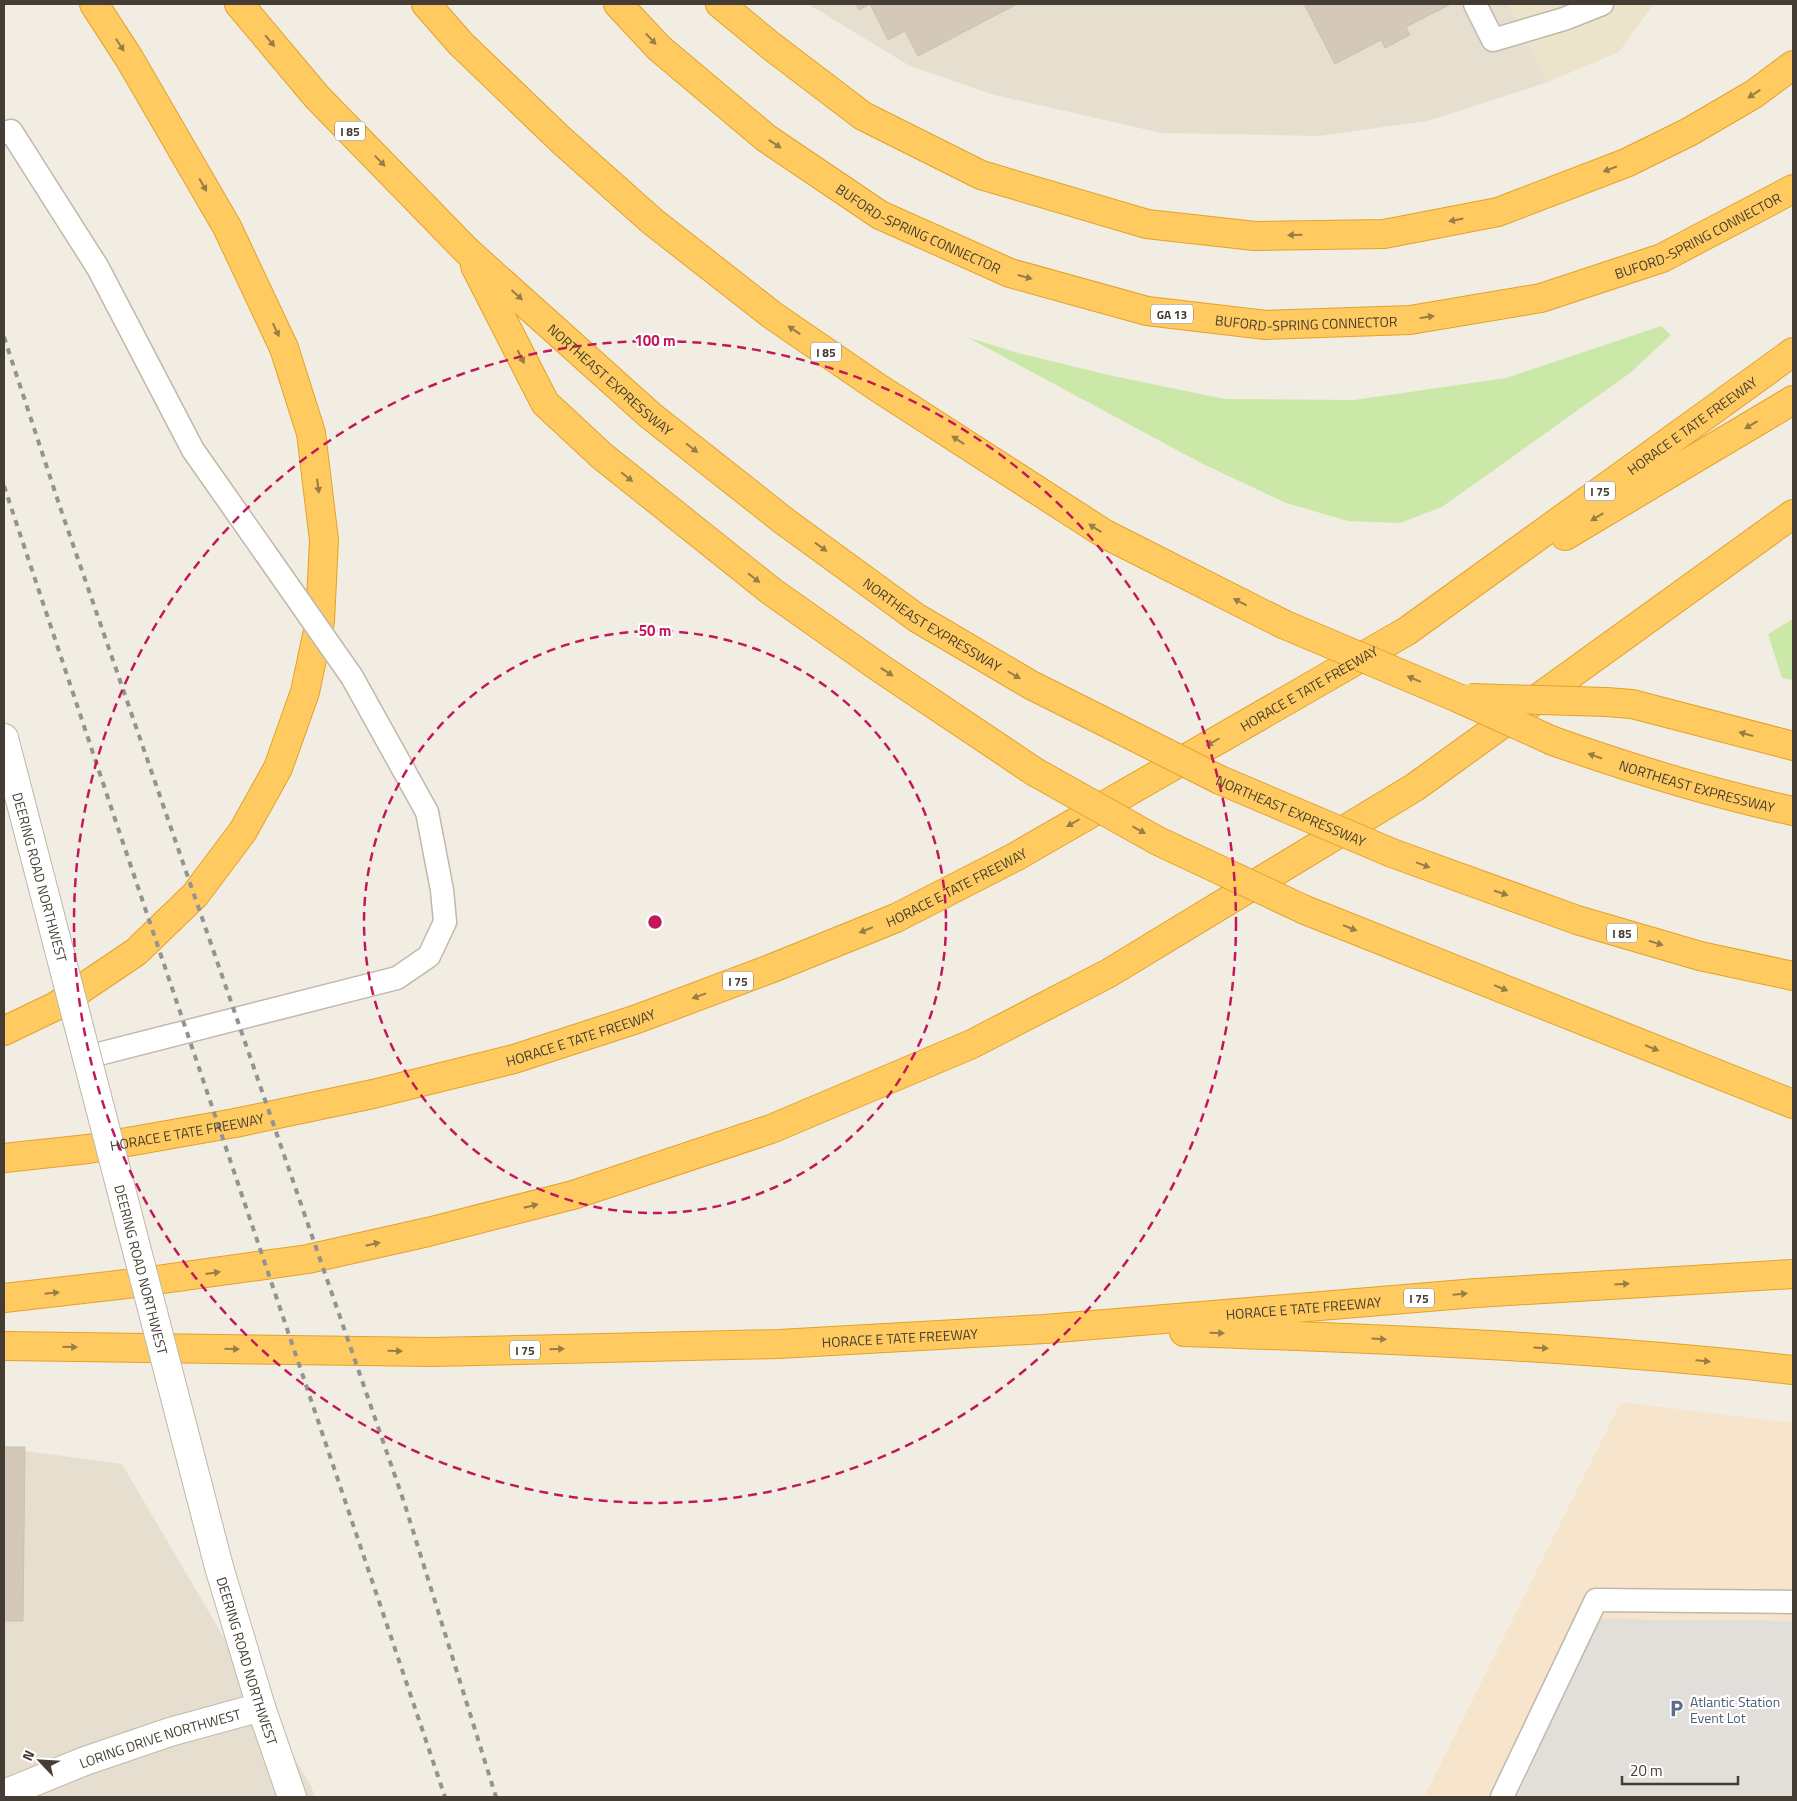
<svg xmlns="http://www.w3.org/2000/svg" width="1797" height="1801" font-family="'Titillium Web',sans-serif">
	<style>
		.residential { fill: #e6dfd0 }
		.commercial { fill: #f6e4cc }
		.education { fill: #ece3cb }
		.green { fill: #cbe8a9 }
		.parking { fill: #e2dfdb }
		.building { fill: #d4c9b8; stroke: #cfc1ab }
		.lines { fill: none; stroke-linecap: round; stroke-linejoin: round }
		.service-casing { stroke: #c0b8a8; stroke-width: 25 }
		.minor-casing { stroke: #c0b8a8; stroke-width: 30 }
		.motorway-casing { stroke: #e2a12c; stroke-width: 30 }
		.service { stroke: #fff; stroke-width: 22 }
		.minor { stroke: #fff; stroke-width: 28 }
		.motorway { stroke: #ffcb60; stroke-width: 28 }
		.rail { stroke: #939393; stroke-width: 4; stroke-dasharray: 6 6; stroke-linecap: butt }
		.service-bridge-casing { stroke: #c0b8a8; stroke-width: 25; stroke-linecap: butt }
		.minor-bridge-casing { stroke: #c0b8a8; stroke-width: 30; stroke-linecap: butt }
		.motorway-bridge-casing { stroke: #e2a12c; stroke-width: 30; stroke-linecap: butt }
		.service-bridge { stroke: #fff; stroke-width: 22 }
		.minor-bridge { stroke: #fff; stroke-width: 28 }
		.motorway-bridge { stroke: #ffcb60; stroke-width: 28 }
		.oneway { fill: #987d47 }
		.ring { fill: none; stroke: #c2185b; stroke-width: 2.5; stroke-dasharray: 9 6 }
		.labels { text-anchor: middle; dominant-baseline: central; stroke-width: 4.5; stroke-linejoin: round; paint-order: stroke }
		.shield { fill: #fff; stroke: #7c7770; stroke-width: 1 }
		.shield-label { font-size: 12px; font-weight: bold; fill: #443d33 }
		.street-label { font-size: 14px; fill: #443d33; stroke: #fff }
		.service-label { font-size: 14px; fill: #4e5e75; stroke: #fff; text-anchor: start }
		.centre { fill: #c2185b; stroke: #fff; stroke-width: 2.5 }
		.ring-label { font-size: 15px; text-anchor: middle; font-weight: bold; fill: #c2185b; stroke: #fff; stroke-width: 4.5; stroke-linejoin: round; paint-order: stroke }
	</style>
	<rect width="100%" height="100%" fill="#f2ede2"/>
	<g class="residential">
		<path d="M808,4h700l40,78 -120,39 -110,15 -157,-3 -170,-39 -81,-28z"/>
		<path d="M4,1448l118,16 189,322 4,11h-311z"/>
	</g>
	<path class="commercial" d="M1621,1402l172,21v374h-369z"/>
	<path class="education" d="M1508,4h146l-35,48 -71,30z"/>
	<g class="green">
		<path d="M1661,326l10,9 -41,38 -188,134 -42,16 -52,-2 -62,-18 -85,-40 -234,-126 51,16 95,23 112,23 129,1 152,-22z"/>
		<path d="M1793,619v61l-11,-2 -14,-44z"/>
	</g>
	<path class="parking" d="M1599,1619l194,2v176h-276z"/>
	<g class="building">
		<path d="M856,4h161l-99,52 -13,-25 -17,9 -18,-36 -11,6z"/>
		<path d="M1304,4h147l-45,23 4,8 -25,13 -4,-8 -46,24z"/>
		<path d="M4,1447h21l-2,174h-19z"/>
	</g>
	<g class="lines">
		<defs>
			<g id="service">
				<path d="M1475,4l18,36 71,-21 38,-15"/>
				<path d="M4,133l7,-2 87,137 95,182 73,104"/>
				<path d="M87,1057l310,-79 32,-22 16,-34 -3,-32 -15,-78 -75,-135"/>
				<path d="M1502,1797l94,-197 197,2"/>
			</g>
			<g id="minor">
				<path d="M4,738l32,123"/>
				<path id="s1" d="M219,1567l42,140 31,90"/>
				<path id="s2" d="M4,1794l81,-33 85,-29 91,-25"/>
			</g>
			<g id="motorway">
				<path id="s3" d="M239,4l78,93 150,154 184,165 133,105 133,97 114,67 84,42"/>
				<path d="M426,4l35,40 100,96 91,81 120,94 105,72 228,147 178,90"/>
				<path id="s4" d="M618,4l41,44 107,90 114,77 130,58 137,38 119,14 144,-5 131,-22 121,-40 131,-69"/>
				<path d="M720,4l51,42 92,70 118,59 166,49 108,12 129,-2 114,-22 128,-49 63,-31 65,-38 39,-29"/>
				<path d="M475,266l70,137 57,53 169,135 109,77 155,104"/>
				<path d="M1565,536l228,-136"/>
				<path d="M1606,702l26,2 161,42"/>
				<path id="s5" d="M1553,741c79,28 158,52 240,70"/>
				<path d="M1392,853l185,67 123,36 93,20"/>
				<path d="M1305,910l488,194"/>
				<path d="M4,1031l52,-25 80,-54 59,-57 48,-64 35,-63 27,-76 15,-71 4,-81 -13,-107 -27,-85 -57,-121 -98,-169 -35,-54"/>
				<path id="s6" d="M4,1158l84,-9 147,-26 138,-29 141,-35 123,-40 133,-50 126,-51 119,-61 392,-226 386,-279"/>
				<path d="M4,1298l131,-15 173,-24 120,-27 145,-37 198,-66 201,-85 137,-71 306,-186 378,-273"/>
				<path d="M1184,1332c204,7 407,15 609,38"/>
				<path id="s7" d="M4,1346l428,6 347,-8 266,-15 431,-36 317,-19"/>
			</g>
		</defs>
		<use href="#service" class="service-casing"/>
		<use href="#minor" class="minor-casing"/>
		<use href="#motorway" class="motorway-casing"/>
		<use href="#service" class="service"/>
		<use href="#minor" class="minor"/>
		<use href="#motorway" class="motorway"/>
		<g class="rail">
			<path d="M4,337l56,170 344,995 92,295"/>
			<path d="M4,486l112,336 329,975"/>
		</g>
		<defs>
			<path id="service-bridge" d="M266,554l86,123"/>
			<g id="minor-bridge">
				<path id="s8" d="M36,861l183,706"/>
			</g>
			<g id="motorway-bridge">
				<path d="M1283,624l175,74 95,43"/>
				<path d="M1470,698l136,4"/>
				<path id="s9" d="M1115,727l105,53 172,73"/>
				<path d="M1035,772l123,69 147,69"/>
			</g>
		</defs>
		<use href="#service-bridge" class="service-bridge-casing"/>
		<use href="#minor-bridge" class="minor-bridge-casing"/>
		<use href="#motorway-bridge" class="motorway-bridge-casing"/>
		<use href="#service-bridge" class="service-bridge"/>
		<use href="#minor-bridge" class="minor-bridge"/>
		<use href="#motorway-bridge" class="motorway-bridge"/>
	</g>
	<defs><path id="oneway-solid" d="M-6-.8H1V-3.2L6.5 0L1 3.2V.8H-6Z" transform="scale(1.25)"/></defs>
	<g class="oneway">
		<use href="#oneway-solid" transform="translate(651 39) rotate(47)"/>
		<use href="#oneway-solid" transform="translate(270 41) rotate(50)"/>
		<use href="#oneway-solid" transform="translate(120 45) rotate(57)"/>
		<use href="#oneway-solid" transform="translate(1754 94) rotate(147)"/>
		<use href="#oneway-solid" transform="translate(775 144) rotate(34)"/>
		<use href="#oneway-solid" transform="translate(380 161) rotate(46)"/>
		<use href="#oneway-solid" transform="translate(1610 169) rotate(159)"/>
		<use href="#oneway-solid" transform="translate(203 185) rotate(60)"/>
		<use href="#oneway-solid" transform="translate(1456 220) rotate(169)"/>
		<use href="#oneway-solid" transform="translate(1295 235) rotate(179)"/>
		<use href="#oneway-solid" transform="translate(1025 277) rotate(15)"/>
		<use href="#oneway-solid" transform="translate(517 295) rotate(42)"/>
		<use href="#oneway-solid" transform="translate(1427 317) rotate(-9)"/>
		<use href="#oneway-solid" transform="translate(276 330) rotate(65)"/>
		<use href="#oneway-solid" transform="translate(794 330) rotate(-146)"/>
		<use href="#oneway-solid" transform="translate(521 357) rotate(63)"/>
		<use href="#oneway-solid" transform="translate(1751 425) rotate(149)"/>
		<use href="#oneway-solid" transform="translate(958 440) rotate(-147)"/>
		<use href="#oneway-solid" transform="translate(692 448) rotate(38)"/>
		<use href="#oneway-solid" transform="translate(627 477) rotate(39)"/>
		<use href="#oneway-solid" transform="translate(318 486) rotate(83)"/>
		<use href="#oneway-solid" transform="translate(1597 517) rotate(149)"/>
		<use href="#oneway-solid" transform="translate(1095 528) rotate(-147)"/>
		<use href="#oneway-solid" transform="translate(821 547) rotate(36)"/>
		<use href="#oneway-solid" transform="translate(754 578) rotate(38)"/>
		<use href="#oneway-solid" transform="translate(1240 602) rotate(-153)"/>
		<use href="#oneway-solid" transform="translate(887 672) rotate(34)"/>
		<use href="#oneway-solid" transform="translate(1014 675) rotate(30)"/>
		<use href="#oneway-solid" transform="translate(1414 679) rotate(-157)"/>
		<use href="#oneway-solid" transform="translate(1746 734) rotate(-165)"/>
		<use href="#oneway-solid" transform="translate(1213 742) rotate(150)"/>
		<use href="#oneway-solid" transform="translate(1595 756) rotate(-161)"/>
		<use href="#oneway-solid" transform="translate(1073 823) rotate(150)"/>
		<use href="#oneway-solid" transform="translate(1139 830) rotate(29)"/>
		<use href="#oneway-solid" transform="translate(1423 865) rotate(20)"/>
		<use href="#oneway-solid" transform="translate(1501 893) rotate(19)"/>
		<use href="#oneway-solid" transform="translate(1350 928) rotate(22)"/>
		<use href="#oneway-solid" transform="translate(866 930) rotate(158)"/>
		<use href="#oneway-solid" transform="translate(1656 943) rotate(17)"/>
		<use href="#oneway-solid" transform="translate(1501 988) rotate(22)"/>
		<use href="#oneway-solid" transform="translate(699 996) rotate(160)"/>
		<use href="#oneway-solid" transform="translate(1652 1048) rotate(22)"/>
		<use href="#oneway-solid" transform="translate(531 1206) rotate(-14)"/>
		<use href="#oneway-solid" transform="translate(373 1244) rotate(-13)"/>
		<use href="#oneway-solid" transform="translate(213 1273) rotate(-8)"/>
		<use href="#oneway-solid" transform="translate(1622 1284) rotate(-3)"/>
		<use href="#oneway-solid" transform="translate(52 1293) rotate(-6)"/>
		<use href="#oneway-solid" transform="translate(1460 1294) rotate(-5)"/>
		<use href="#oneway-solid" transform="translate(1217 1333) rotate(2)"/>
		<use href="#oneway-solid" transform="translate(1379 1339) rotate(3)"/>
		<use href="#oneway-solid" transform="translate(70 1347) rotate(1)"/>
		<use href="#oneway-solid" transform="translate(1541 1348) rotate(4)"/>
		<use href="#oneway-solid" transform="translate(232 1349) rotate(1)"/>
		<use href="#oneway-solid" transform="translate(557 1349) rotate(-1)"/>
		<use href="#oneway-solid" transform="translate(395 1351) rotate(1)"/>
		<use href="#oneway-solid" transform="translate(1703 1361) rotate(5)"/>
	</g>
	<g class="ring">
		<circle cx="655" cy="922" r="291"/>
		<circle cx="655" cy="922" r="581"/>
	</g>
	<defs>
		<symbol id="parking-bare" viewBox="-9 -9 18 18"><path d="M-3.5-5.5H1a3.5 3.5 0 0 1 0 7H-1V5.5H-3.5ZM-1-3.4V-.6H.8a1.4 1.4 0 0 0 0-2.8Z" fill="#5c6f8a" stroke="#fff" stroke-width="2.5" paint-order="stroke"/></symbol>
	</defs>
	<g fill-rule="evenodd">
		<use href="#parking-bare" x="1664" y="1696" width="25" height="25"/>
	</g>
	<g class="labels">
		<g class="shield">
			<rect x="335" y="121.5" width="30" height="19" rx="4"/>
			<rect x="1151" y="304.5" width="42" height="19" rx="4"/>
			<rect x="811" y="342.5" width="30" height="19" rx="4"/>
			<rect x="1585" y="481.5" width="30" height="19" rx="4"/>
			<rect x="1607" y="923.5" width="30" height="19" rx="4"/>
			<rect x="723" y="971.5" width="30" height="19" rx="4"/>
			<rect x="1404" y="1288.5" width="30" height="19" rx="4"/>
			<rect x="510" y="1340.5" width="30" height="19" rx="4"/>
		</g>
		<g class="shield-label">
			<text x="350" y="131">I 85</text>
			<text x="1172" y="314">GA 13</text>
			<text x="826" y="352">I 85</text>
			<text x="1600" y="491">I 75</text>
			<text x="1622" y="933">I 85</text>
			<text x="738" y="981">I 75</text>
			<text x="1419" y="1298">I 75</text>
			<text x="525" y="1350">I 75</text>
		</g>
		<g class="street-label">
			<text stroke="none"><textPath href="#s4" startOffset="378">BUFORD-SPRING CONNECTOR</textPath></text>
			<text stroke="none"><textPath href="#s4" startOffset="1188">BUFORD-SPRING CONNECTOR</textPath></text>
			<text stroke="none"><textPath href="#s4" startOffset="782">BUFORD-SPRING CONNECTOR</textPath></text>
			<text stroke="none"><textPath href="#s3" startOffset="529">NORTHEAST EXPRESSWAY</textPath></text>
			<text stroke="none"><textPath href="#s6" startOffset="1865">HORACE E TATE FREEWAY</textPath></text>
			<text stroke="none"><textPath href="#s3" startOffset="934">NORTHEAST EXPRESSWAY</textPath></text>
			<text stroke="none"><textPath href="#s6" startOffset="1400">HORACE E TATE FREEWAY</textPath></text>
			<text stroke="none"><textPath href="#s5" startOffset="151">NORTHEAST EXPRESSWAY</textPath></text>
			<text stroke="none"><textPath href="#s9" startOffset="195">NORTHEAST EXPRESSWAY</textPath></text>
			<text transform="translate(40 877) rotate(75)">DEERING ROAD NORTHWEST</text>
			<text stroke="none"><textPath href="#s6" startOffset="995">HORACE E TATE FREEWAY</textPath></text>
			<text stroke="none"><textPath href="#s6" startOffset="590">HORACE E TATE FREEWAY</textPath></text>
			<text stroke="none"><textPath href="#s6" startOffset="185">HORACE E TATE FREEWAY</textPath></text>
			<text stroke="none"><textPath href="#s8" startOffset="422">DEERING ROAD NORTHWEST</textPath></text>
			<text stroke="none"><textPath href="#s7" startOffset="1301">HORACE E TATE FREEWAY</textPath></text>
			<text stroke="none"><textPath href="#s7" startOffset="896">HORACE E TATE FREEWAY</textPath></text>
			<text stroke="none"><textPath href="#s1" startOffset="98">DEERING ROAD NORTHWEST</textPath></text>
			<text stroke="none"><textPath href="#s2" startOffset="166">LORING DRIVE NORTHWEST</textPath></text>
		</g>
		<g class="service-label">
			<text x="1690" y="1701">Atlantic Station<tspan x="1690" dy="16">Event Lot</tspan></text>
		</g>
	</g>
	<circle cx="655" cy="922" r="8" class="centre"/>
	<g class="ring-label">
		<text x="655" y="346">100 m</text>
		<text x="655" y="636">50 m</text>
	</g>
	<rect width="1797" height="1801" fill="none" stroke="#443d33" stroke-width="10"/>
	<g transform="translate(40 1761) rotate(295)" stroke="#ffffff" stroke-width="4" paint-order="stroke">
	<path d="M0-4L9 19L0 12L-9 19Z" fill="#443d33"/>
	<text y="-8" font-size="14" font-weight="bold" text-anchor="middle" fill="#443d33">N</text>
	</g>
	<path d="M1622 1776v8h116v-8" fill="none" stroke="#443d33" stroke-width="2.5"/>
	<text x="1630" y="1776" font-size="15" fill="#443d33" stroke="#ffffff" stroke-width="4" paint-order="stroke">20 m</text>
</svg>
